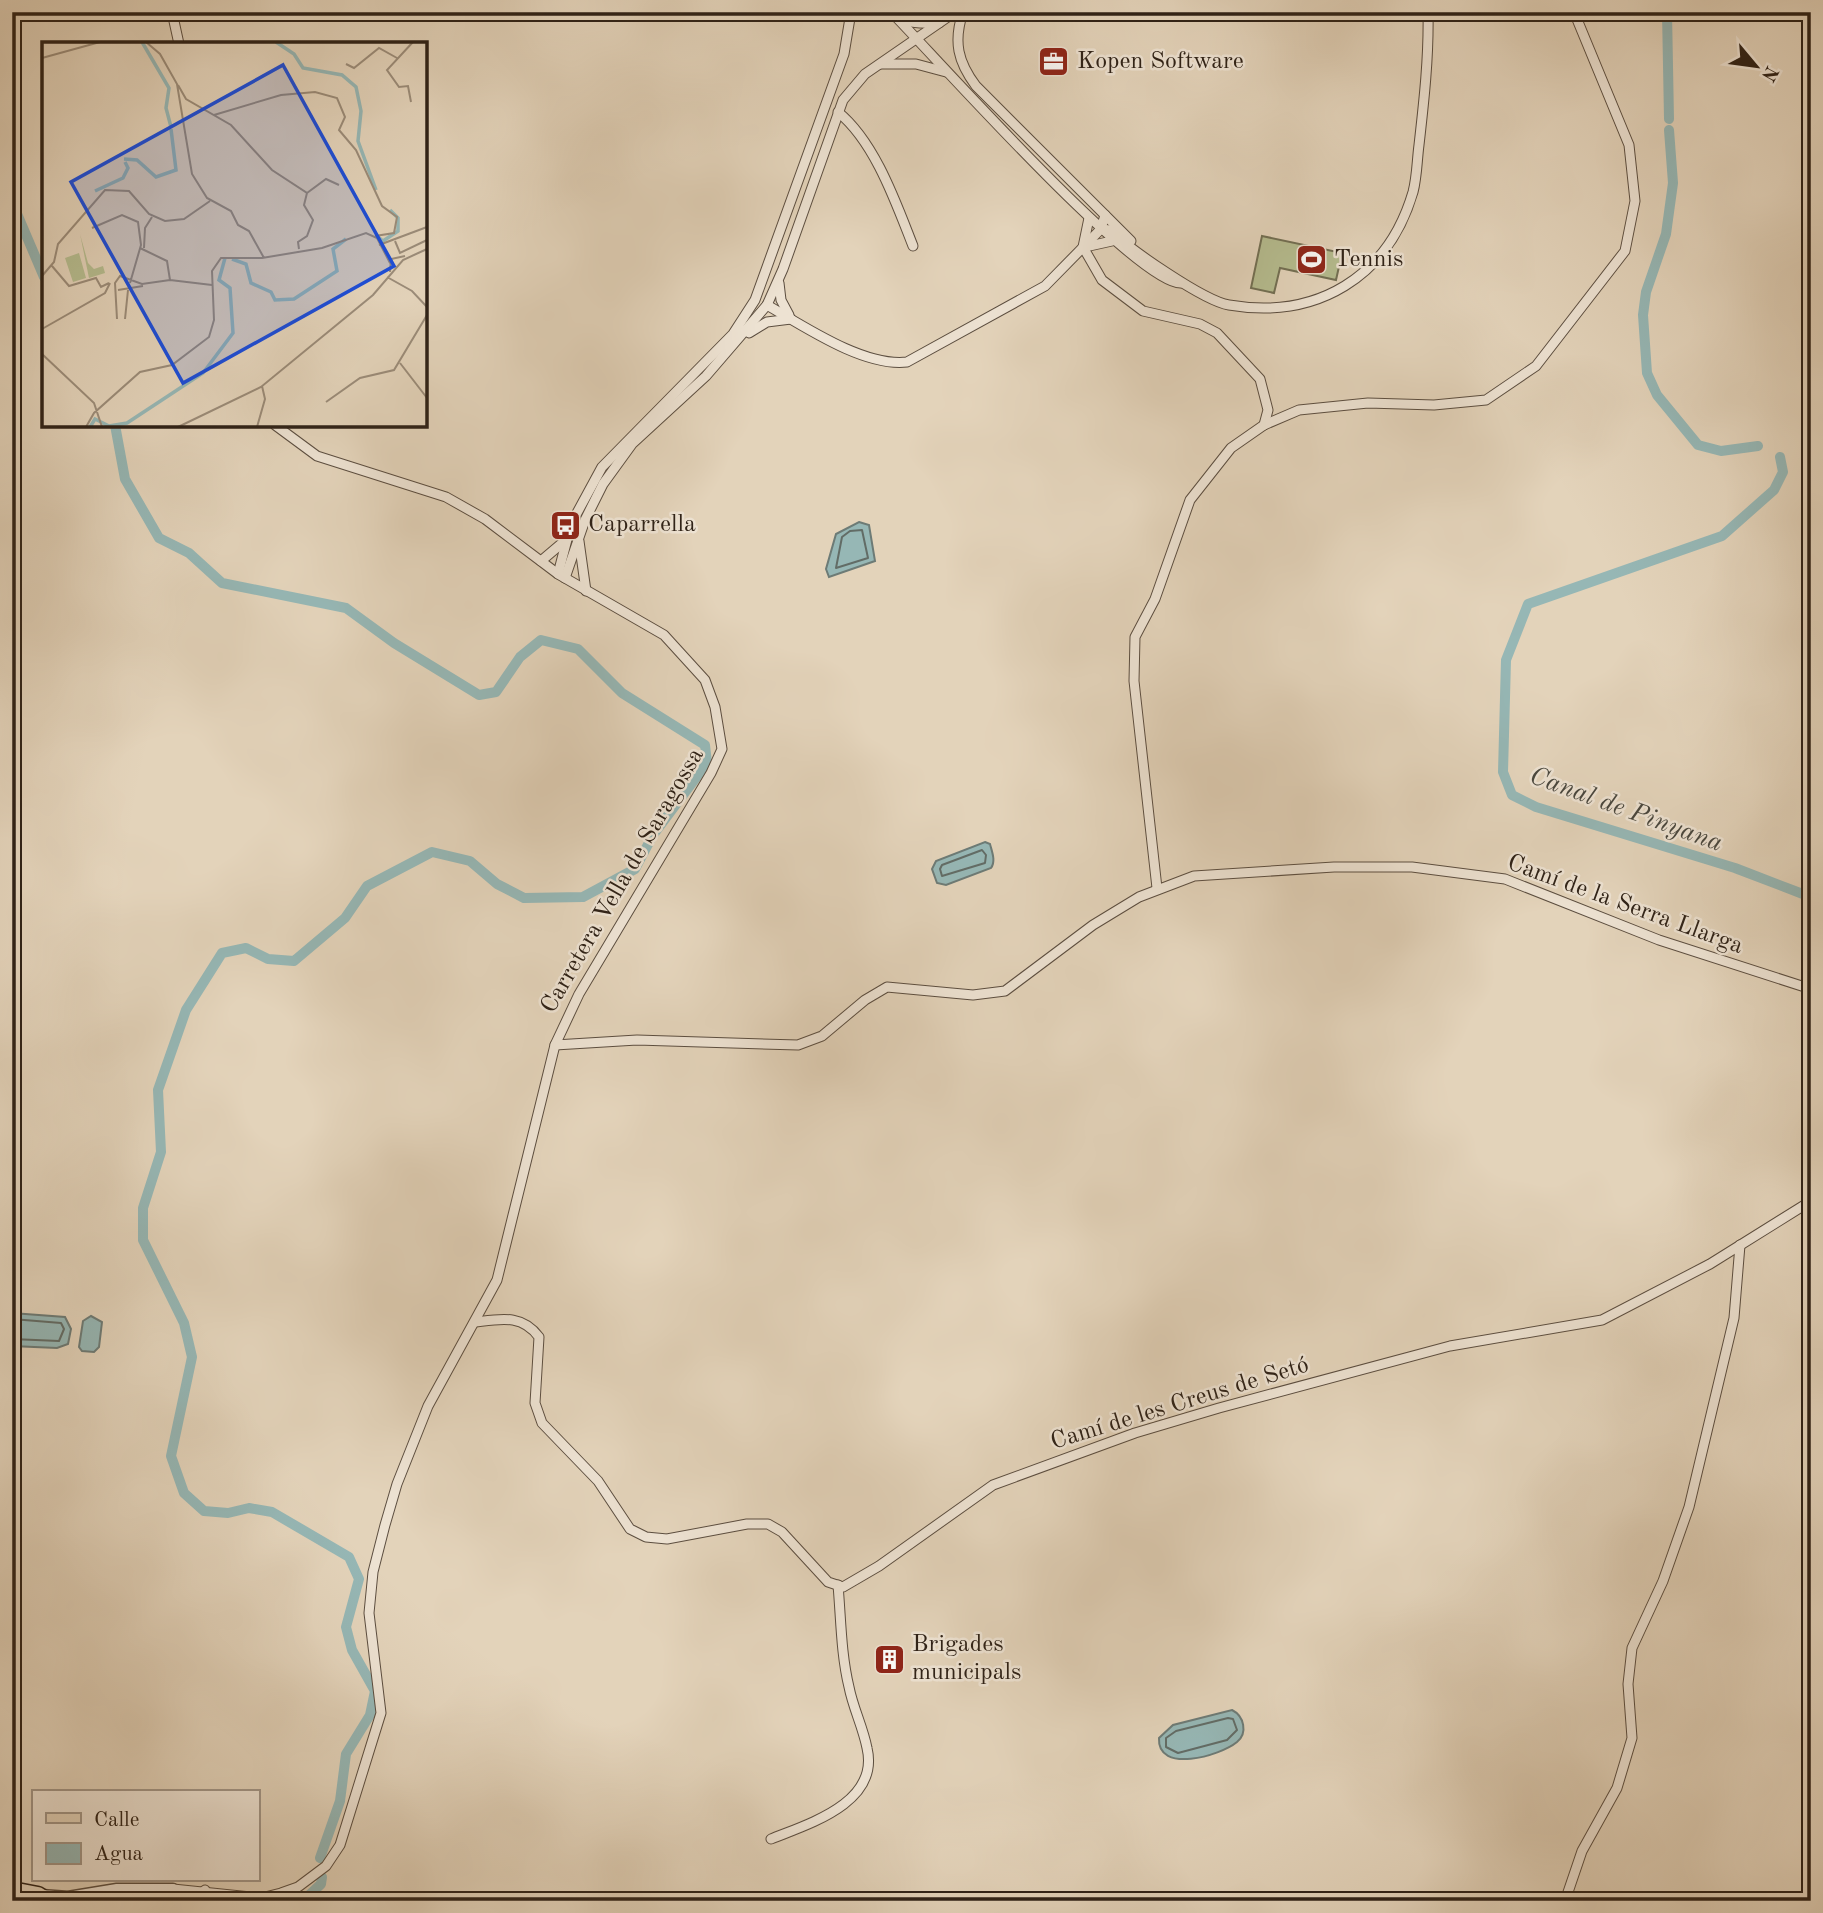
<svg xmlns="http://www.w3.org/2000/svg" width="1823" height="1913" font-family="'Old Standard TT',serif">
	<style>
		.green { fill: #b5bc8f; stroke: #726f53; stroke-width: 2 }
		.water { fill: #96b7b5; stroke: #6d7b76; stroke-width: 2 }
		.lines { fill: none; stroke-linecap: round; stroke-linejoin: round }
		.shore { stroke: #626c66; stroke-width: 2 }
		.canal { stroke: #96b7b5; stroke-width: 10 }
		.minor-casing { stroke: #5c4e40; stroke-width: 11 }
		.tertiary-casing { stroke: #5c4e40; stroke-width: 13 }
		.primary-casing { stroke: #2f2217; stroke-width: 17 }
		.minor { stroke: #ede2d2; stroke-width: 9 }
		.tertiary { stroke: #ede2d2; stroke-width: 10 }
		.primary { stroke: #e3d3ba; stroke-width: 14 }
		.labels { text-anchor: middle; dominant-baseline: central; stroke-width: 5; stroke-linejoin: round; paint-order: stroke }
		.poi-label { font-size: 24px; fill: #2f2217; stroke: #ede2d2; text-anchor: start }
		.street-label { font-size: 24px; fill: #2f2217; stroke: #ede2d2 }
		.water-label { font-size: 26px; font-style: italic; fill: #49473e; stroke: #ede2d2 }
		.inset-river { fill: none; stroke: #96b7b5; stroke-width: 3.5 }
		.inset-road { fill: none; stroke: #9b8c79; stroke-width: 2 }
		.view { fill: #1d4ed8; fill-opacity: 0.15; stroke: #1d4ed8; stroke-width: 3.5 }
		.inset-edge { fill: none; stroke: #2f2217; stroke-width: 3.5 }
	</style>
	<rect width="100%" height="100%" fill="#e3d3ba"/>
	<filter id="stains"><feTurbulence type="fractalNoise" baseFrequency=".00286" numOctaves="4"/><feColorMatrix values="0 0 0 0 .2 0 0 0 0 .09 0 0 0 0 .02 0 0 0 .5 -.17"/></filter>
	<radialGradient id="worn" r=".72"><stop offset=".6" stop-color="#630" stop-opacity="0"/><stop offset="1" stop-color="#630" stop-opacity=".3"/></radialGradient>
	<path class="green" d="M1262,236l80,17 -6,27 -56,-12 -6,25 -23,-5z"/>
	<g class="water">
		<path d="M859,522l10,3 6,36 -46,16 -3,-8 10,-35z"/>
		<path d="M985,842l5,2c2,8 6,17 1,24l-45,17 -9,-2 -5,-14 4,-8z"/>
		<path d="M12,1313l53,4 6,12 -3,15 -11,4 -45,-2z"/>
		<path d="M91,1316l11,6 -3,25 -5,5 -12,-1 -3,-4 4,-26z"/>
		<path d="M1232,1710c12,6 16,23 5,32 -17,14 -80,32 -78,-4l14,-13z"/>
	</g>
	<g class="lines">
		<g class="shore">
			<path d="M862,530l6,28 -32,10 6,-31 8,-6z"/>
			<path d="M982,850l4,5 -1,8 -43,13 -2,-7 2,-4z"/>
			<path d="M12,1319l49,4 3,6 -5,12 -47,-2"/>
			<path d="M1228,1718l5,1 4,11 -10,10 -49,13 -12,-6v-9l10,-7z"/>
		</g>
		<g class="canal">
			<path d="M1667,12l2,107"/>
			<path d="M1669,130l4,53 -7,51 -20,58 -3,23 4,58 10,22 41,50 23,6 37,-5"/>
			<path d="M12,202l32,75"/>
			<path d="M115,425l10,54 34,59 30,15 33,30 124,25 48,35 85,52 17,-3 24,-35 21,-17 37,9 44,44 83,52 2,18 -54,72 -18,34 -52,28 -59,1 -27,-14 -27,-23 -38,-9 -65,34 -22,32 -51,43 -26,-2 -22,-11 -24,5 -36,57 -28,80 3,62 -18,56v32l41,83 8,34 -21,99 13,37 20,18 24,2 21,-5 23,4 77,45 10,22 -13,48 6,23 23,41 -5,24 -24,39 -6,47 -20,57"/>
			<path d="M1780,457l3,15 -9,18 -52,46 -194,68 -22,56 -3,112 9,23 24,12 199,61 73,28"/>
			<path d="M303,1901l18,-17 1,-7"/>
		</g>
		<defs>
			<g id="minor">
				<path d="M172,12l7,32"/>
				<path d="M891,12c11,12 32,12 48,11"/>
				<path d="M963,12c-10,30 -5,50 13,74l155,155"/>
				<path d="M896,17c40,41 243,269 285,266"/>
				<path d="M881,64h35l30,8"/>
				<path d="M838,112c37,30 58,91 75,134"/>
				<path d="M1089,218l-6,29 19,33 41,31 57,13 17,9 43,46 8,31 -4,15"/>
				<path d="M1101,229l9,1c19,19 94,71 119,75 88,15 159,-28 184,-113 4,-15 4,-32 6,-47 5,-44 10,-89 9,-133"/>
				<path d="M1085,247l27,-6"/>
				<path d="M779,283l2,17 8,15"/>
				<path d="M767,305c38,22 97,62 140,57l138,-76 56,-57 4,-14"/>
				<path d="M749,333l18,-11 24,-3"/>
				<path d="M579,541l7,50"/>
				<path d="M541,561l26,-22"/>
				<path d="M558,574l13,-50 31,-57 131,-133 22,-34 89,-246 7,-42"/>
				<path d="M565,578l20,-58 18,-36 29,-40 74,-68 61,-71 16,-36 60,-169 22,-26 90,-62"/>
				<path d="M1157,888l-23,-207 1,-44 20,-38 35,-99 41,-52 33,-23 35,-15 69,-7 66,2 52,-5 50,-34 89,-115 10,-50 -6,-56 -55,-133"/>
				<path d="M555,1045l82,-5 161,5 24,-9 43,-36 22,-13 86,8 32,-4 88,-66 46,-28 55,-21 140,-9h78l93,12 154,61 152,49"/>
				<path d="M475,1322c26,-3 47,-8 64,15l-4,66 7,20 56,58 32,48 16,8 21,2 80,-15h21l14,8 46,50 15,5 36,-21 114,-81 142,-52 84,-25 231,-62 152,-26 108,-56 101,-63"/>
				<path d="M771,1839c37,-15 109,-36 96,-91 -4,-21 -14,-40 -18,-61 -8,-33 -8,-68 -11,-102"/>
				<path d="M173,1889l88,9 20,-5 17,-6 28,-21 14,-21 41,-132 -12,-100 4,-41 12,-47 12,-41 31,-78 69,-126 58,-235 24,-51 132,-221 11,-24 -7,-42 -10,-27 -41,-45 -106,-61 -73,-55 -39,-22 -129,-41 -42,-31"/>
				<path d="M173,1889l4,12"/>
				<path d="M191,1901l14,-11"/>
				<path d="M1565,1901l17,-50 35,-63 15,-50 -4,-54 4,-36 31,-67 26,-74 45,-189 6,-73"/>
			</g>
			<g id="tertiary">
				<path d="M41,1895l27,2 49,-8h56"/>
				<path d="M131,1901l29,-9"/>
			</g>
			<path id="primary" d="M12,1889l26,5 11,7"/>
		</defs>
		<use href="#minor" class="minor-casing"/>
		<use href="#tertiary" class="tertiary-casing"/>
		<use href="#primary" class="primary-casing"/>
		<use href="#minor" class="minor"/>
		<use href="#tertiary" class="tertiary"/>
		<use href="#primary" class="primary"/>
	</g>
	<defs>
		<symbol id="office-square" viewBox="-11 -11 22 22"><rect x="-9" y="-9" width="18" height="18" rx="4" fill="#8f2418" stroke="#ede2d2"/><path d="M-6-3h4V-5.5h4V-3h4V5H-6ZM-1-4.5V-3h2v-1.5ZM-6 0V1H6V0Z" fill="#fff"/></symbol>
		<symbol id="stadium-square" viewBox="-11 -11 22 22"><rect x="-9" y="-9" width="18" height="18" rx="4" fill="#8f2418" stroke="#ede2d2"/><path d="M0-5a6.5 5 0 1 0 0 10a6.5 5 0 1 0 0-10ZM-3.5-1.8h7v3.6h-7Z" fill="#fff"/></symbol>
		<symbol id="bus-square" viewBox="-11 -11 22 22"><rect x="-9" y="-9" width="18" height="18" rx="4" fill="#8f2418" stroke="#ede2d2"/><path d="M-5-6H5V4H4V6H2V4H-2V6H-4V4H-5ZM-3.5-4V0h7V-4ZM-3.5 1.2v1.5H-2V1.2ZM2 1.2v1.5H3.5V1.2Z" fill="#fff"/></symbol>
		<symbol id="building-square" viewBox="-11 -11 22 22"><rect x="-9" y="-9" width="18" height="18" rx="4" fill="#8f2418" stroke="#ede2d2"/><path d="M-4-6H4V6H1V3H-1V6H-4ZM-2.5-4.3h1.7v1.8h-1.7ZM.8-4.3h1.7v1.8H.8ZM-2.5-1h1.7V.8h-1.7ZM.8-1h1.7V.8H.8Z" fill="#fff"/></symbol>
	</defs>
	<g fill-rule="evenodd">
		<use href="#office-square" x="1036" y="44" width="35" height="35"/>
		<use href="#stadium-square" x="1294" y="242" width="35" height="35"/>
		<use href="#bus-square" x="548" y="508" width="35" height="35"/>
		<use href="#building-square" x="872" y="1642" width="35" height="35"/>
	</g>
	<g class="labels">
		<g class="poi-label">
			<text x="1077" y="62">Kopen Software</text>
			<text x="1334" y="260">Tennis</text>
			<text x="588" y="525">Caparrella</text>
			<text x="912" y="1645">Brigades<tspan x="912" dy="28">municipals</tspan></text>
		</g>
		<g class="street-label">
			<text transform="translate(623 881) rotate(-60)">Carretera Vella de Saragossa</text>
			<text transform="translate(1625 905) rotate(20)">Camí de la Serra Llarga</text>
			<text transform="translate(1180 1404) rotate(-17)">Camí de les Creus de Setó</text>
		</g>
		<g class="water-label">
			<text transform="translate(1626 810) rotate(20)">Canal de Pinyana</text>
		</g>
	</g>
	<g transform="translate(42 42)">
		<rect width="385" height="385" fill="#e3d3ba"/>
		<path d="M38,192l8,29 6,6 9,-3 2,7 -16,5zM37,211l7,25 -13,4 -8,-24z" fill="#b5bc8f"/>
		<path class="inset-river" d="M100,0l27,46 -3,20 5,19M234,0l18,12 9,14 39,7 14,12 5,24 -3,30 18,49M82,117l13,1 19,17 20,-7 -5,-41M53,149l28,-13 5,-10 -3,-6M335,194l6,5 15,-10v-13l-8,-8M190,217l14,5 5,19 20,9 4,8 19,-1 43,-28 -4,-22 13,-10M48,385l5,-8 14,7 18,-3 76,-50 30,-40 -3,-45 -11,-8 6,-22"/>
		<path class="inset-road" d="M104,0l14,12 17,30 15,90 15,24 24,13 7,14 11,6 15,27M0,16l58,-16M304,22l8,4 25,-20 18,10M136,43l8,14 45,26 41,45 35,23 -3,12 9,15 -6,16 -9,6 1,7M369,60l-3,-16 -9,1 -12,-17 26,-28M172,73l67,-20 34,-3 22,6 8,19 -6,13 17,20 26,56 15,11 -3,16 -19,3M265,151l19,-14 13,6M50,186l30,-13 16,7 3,23 -11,38M353,199l5,12 27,-13M337,203l48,-18M98,206l27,13 3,19M102,206l1,-20 7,-11M10,224l17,20 27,-8 5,9 8,-4M348,230l1,-13 14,-3M0,234l12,-14 4,-18 47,-54 24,1 20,23 16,7 19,-2 26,-18M345,235l25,14 15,16M76,248l25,-4M75,277l-2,-36 5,-7 22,8 28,-4 42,5M83,277l3,-29M0,287l63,-36 5,-10M0,312l52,49 8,24M358,321l27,35M284,360l34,-24 34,-8 33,-55M44,385l8,-14 46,-41 32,-7 37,-28 5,-17 -2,-49 9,-13h41l60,-10 44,-15 11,5 13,25M136,385l83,-40 112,-92 30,-35 24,-11M215,385l8,-28 -3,-13"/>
		<path class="view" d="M241,23l111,201 -211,117 -112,-201z"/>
		<rect width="385" height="385" class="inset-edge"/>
	</g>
	<rect width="1823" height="1913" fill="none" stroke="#e3d3ba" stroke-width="42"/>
	<rect x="14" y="14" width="1795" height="1885" fill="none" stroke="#2f2217" stroke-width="3.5"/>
	<rect x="21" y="21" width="1781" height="1871" fill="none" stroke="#2f2217" stroke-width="2"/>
	<rect x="32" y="1790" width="228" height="91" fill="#ede2d2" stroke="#a19587" stroke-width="2"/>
	<rect x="46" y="1813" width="35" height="10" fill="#e3d3ba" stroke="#a19587" stroke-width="2"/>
	<text x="94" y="1826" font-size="21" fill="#2f2217">Calle</text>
	<rect x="46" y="1843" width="35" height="21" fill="#96b7b5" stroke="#a19587" stroke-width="2"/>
	<text x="94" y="1860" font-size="21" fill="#2f2217">Agua</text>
	<g transform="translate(1756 66) rotate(119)" stroke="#ede2d2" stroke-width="5" paint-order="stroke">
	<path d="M0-5L12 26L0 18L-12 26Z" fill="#2f2217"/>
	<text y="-10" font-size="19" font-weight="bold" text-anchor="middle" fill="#2f2217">N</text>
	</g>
	<rect width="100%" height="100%" filter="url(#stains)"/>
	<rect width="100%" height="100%" fill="url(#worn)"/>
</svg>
